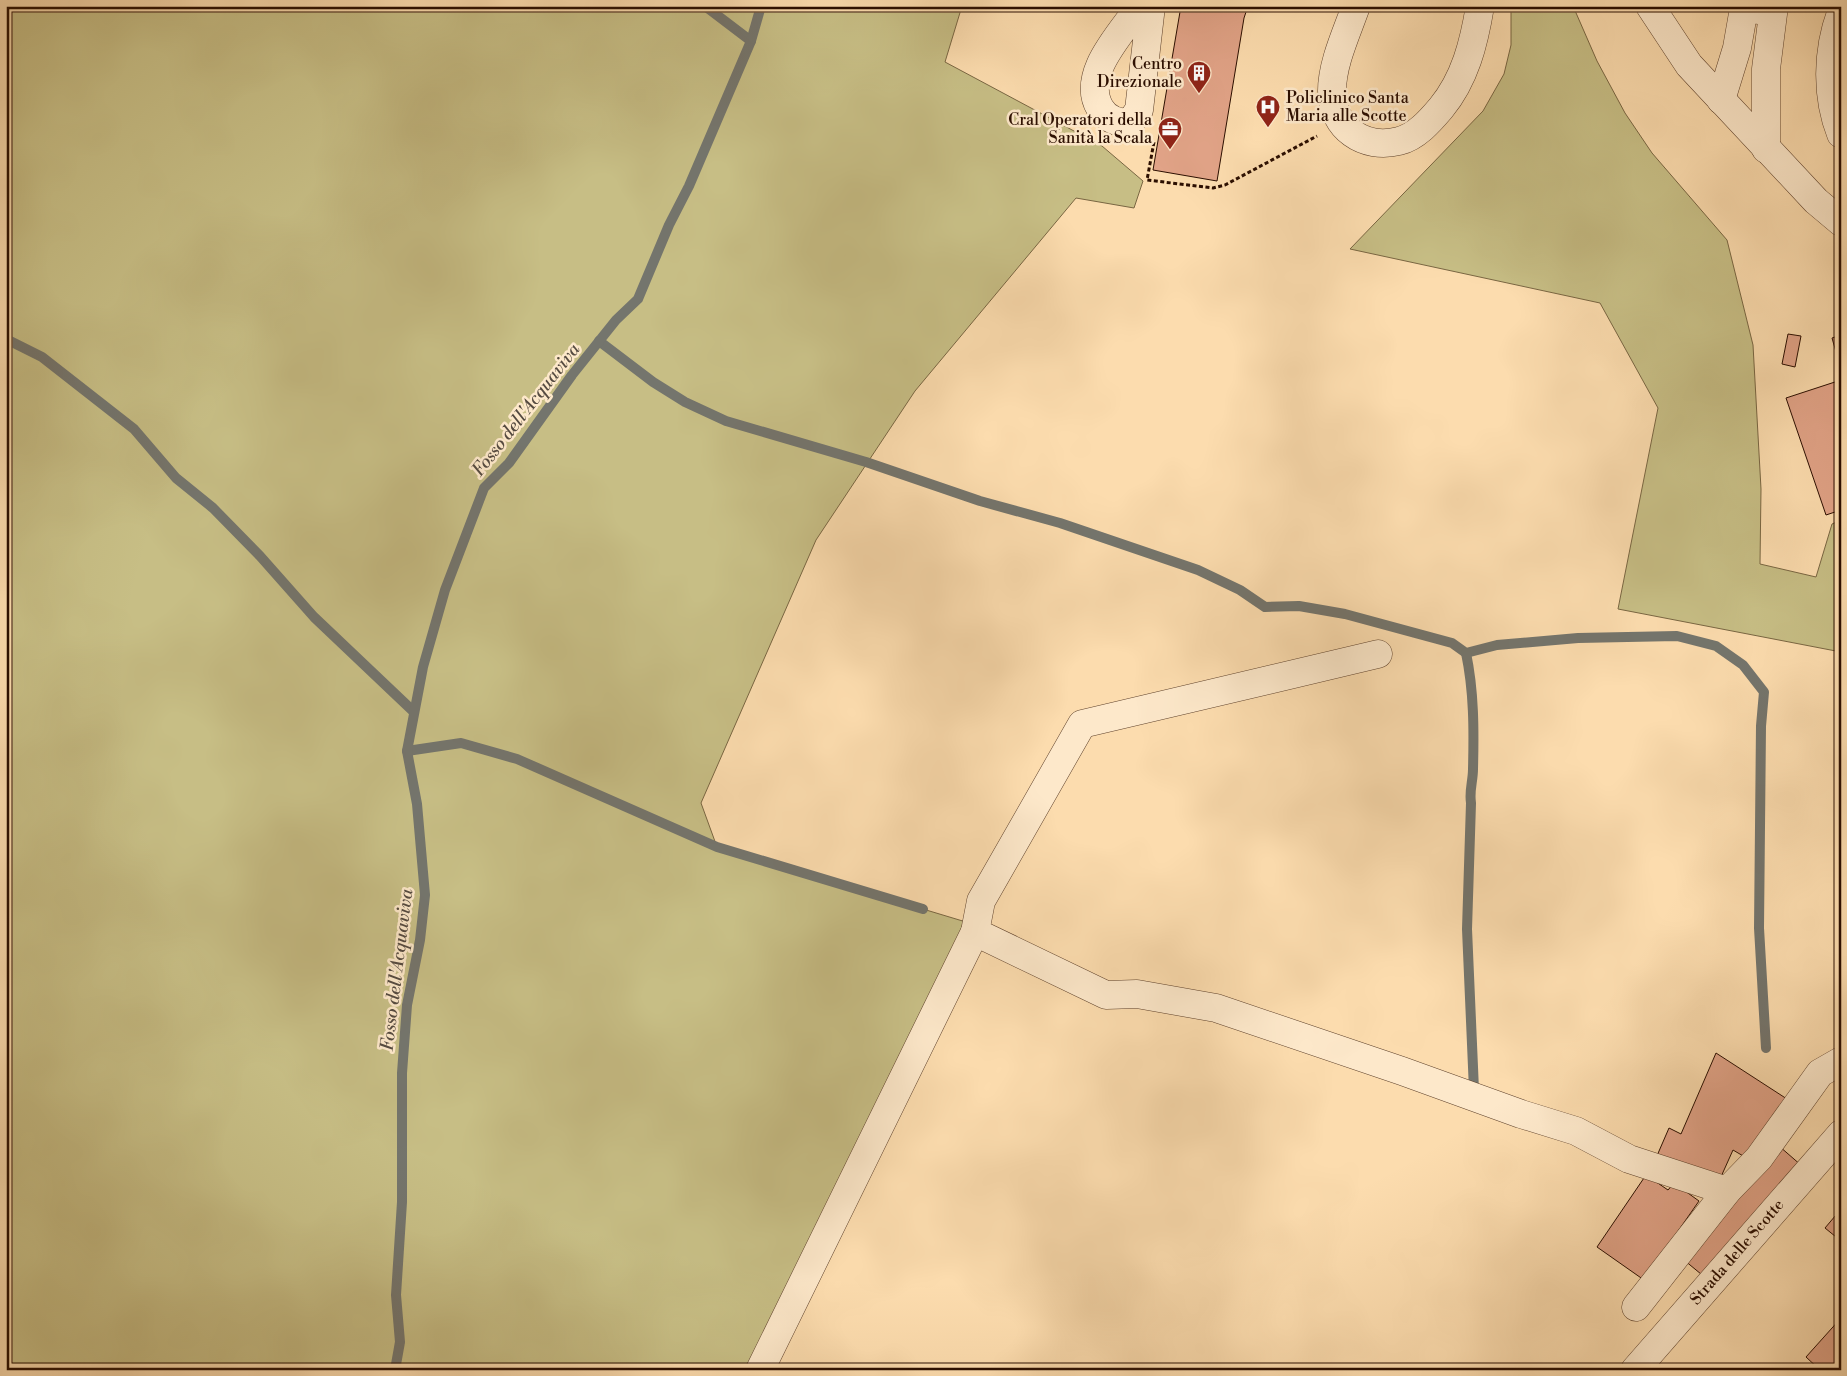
<svg xmlns="http://www.w3.org/2000/svg" width="1847" height="1376" font-family="'Libre Bodoni',serif">
	<style>
		.green { fill: #c7be85; stroke: #796642 }
		.lines { fill: none; stroke-linecap: round; stroke-linejoin: round }
		.stream { stroke: #74756d; stroke-width: 10 }
		.building { fill: #e1a387; stroke: #2b0e00 }
		.minor-casing { stroke: #5f422c; stroke-width: 29 }
		.path { stroke: #2b0e00; stroke-width: 3; stroke-dasharray: 4 2.5; stroke-linecap: butt }
		.minor { stroke: #fde8ca; stroke-width: 28 }
		.labels { text-anchor: middle; dominant-baseline: central; stroke-width: 5; stroke-linejoin: round; paint-order: stroke }
		.poi-label { font-size: 16px; fill: #2b0e00; stroke: #fde8ca; text-anchor: end }
		.street-label { font-size: 16px; fill: #2b0e00; stroke: #fde8ca }
		.water-label { font-size: 18px; font-style: italic; fill: #554a40; stroke: #fde8ca }
	</style>
	<rect width="100%" height="100%" fill="#fcdcae"/>
	<filter id="stains"><feTurbulence type="fractalNoise" baseFrequency=".004" numOctaves="4"/><feColorMatrix values="0 0 0 0 .2 0 0 0 0 .09 0 0 0 0 .02 0 0 0 .5 -.17"/></filter>
	<radialGradient id="worn" r=".72"><stop offset=".6" stop-color="#630" stop-opacity="0"/><stop offset="1" stop-color="#630" stop-opacity=".3"/></radialGradient>
	<g class="green">
		<path d="M6,6h956l-17,56 157,84 41,35 -9,27 -58,-10 -161,193 -99,149 -115,263 16,44 249,75 -219,448h-741z"/>
		<path d="M1511,6h62l24,55 28,52 27,40 75,87 26,105 8,144 -1,75 56,13 16,-53 9,-4v132l-223,-43 40,-201 -58,-105 -250,-54 133,-138 21,-37 7,-29z"/>
	</g>
	<g class="lines">
		<g class="stream">
			<path d="M705,6l46,35"/>
			<path d="M6,339l36,18 92,72 42,49 37,30 47,48 54,61 99,94"/>
			<path d="M599,341l54,41 32,20 41,19 140,41 114,39 80,22 138,47 42,20 25,17 34,-1 46,8 107,29 14,10 31,-8 81,-7 99,-2 39,10 27,19 21,27 -3,34 -2,202 7,120"/>
			<path d="M1466,653c8,38 8,77 7,116 0,12 -4,22 -2,34l-4,126 7,161"/>
			<path d="M407,751l54,-8 56,16 200,88 206,62"/>
			<path d="M395,1370l5,-28 -4,-47 6,-93v-129l5,-68 13,-65 5,-45 -8,-91 -10,-53 16,-84 22,-77 39,-102 25,-25 63,-88 44,-55 22,-21 31,-74 20,-39 62,-145 10,-35"/>
		</g>
	</g>
	<g class="building">
		<path d="M1181,6h67l-4,12 -27,163 -64,-11z"/>
		<path d="M1788,334l13,2 -6,31 -13,-3z"/>
		<path d="M1841,335v31h-1l-8,-28z"/>
		<path d="M1841,380v130l-15,5 -40,-117z"/>
		<path d="M1716,1053l71,46 -37,61 -17,-10 -13,29 -64,-21 13,-30 12,6z"/>
		<path d="M1779,1146l23,20 -95,113 -23,-19z"/>
		<path d="M1646,1175l22,15 6,-7 25,18 -55,79 -47,-33z"/>
		<path d="M1841,1209v32l-16,-13z"/>
		<path d="M1841,1318v52h-21l-14,-13z"/>
	</g>
	<g class="lines">
		<defs>
			<g id="minor">
				<path d="M1140,6c-18,27 -60,68 -40,102 6,11 19,15 30,15l9,-13 12,-104"/>
				<path d="M1356,6c-9,26 -24,57 -24,85 0,37 32,59 67,50 17,-4 31,-20 42,-33 24,-29 33,-65 39,-102"/>
				<path d="M1650,6l39,59 127,136 25,21"/>
				<path d="M1841,13c-14,38 -15,83 0,121"/>
				<path d="M1721,100l16,-52 7,-40 28,4"/>
				<path d="M1766,149v-80l8,-63"/>
				<path d="M1378,654l-296,70 -101,177 -6,31 131,63 31,-1 79,14 186,63 119,43 55,17 53,28 98,32"/>
				<path d="M1636,1307l91,-116 32,-33 61,-85 21,-12"/>
				<path d="M760,1370l215,-438"/>
				<path d="M1635,1370l206,-236"/>
			</g>
		</defs>
		<use href="#minor" class="minor-casing"/>
		<path class="path" d="M1154,142l-7,38 66,8 12,-3 92,-49"/>
		<use href="#minor" class="minor"/>
	</g>
	<defs>
		<symbol id="building-pin" viewBox="-11 -11 22 30"><path d="M0 17L-7.5 6A9.5 9.5 0 1 1 7.5 6Z" fill="#8f2418" stroke="#fde8ca"/><path d="M-4-6H4V6H1V3H-1V6H-4ZM-2.5-4.3h1.7v1.8h-1.7ZM.8-4.3h1.7v1.8H.8ZM-2.5-1h1.7V.8h-1.7ZM.8-1h1.7V.8H.8Z" fill="#fff"/></symbol>
		<symbol id="hospital-pin" viewBox="-11 -11 22 30"><path d="M0 17L-7.5 6A9.5 9.5 0 1 1 7.5 6Z" fill="#8f2418" stroke="#fde8ca"/><path d="M-5-5h3v3.5h4V-5h3V5h-3V1.5h-4V5h-3Z" fill="#fff"/></symbol>
		<symbol id="office-pin" viewBox="-11 -11 22 30"><path d="M0 17L-7.5 6A9.5 9.5 0 1 1 7.5 6Z" fill="#8f2418" stroke="#fde8ca"/><path d="M-6-3h4V-5.5h4V-3h4V5H-6ZM-1-4.5V-3h2v-1.5ZM-6 0V1H6V0Z" fill="#fff"/></symbol>
	</defs>
	<g fill-rule="evenodd">
		<use href="#building-pin" x="1185" y="59" width="28" height="38"/>
		<use href="#hospital-pin" x="1254" y="93" width="28" height="38"/>
		<use href="#office-pin" x="1156" y="115" width="28" height="38"/>
	</g>
	<g class="labels">
		<g class="poi-label">
			<text x="1182" y="64">Centro<tspan x="1182" dy="18">Direzionale</tspan></text>
			<text x="1286" y="98" text-anchor="start">Policlinico Santa<tspan x="1286" dy="18">Maria alle Scotte</tspan></text>
			<text x="1152" y="120">Cral Operatori della<tspan x="1152" dy="18">Sanità la Scala</tspan></text>
		</g>
		<g class="street-label">
			<text transform="translate(1737 1252) rotate(-49)">Strada delle Scotte</text>
		</g>
		<g class="water-label">
			<text transform="translate(526 410) rotate(-52)">Fosso dell'Acquaviva</text>
			<text transform="translate(397 970) rotate(-83)">Fosso dell'Acquaviva</text>
		</g>
	</g>
	<rect width="1847" height="1376" fill="none" stroke="#fcdcae" stroke-width="25"/>
	<rect x="8" y="8" width="1832" height="1361" fill="none" stroke="#2b0e00" stroke-width="2.5"/>
	<rect x="12" y="12" width="1822" height="1351" fill="none" stroke="#2b0e00"/>
	<rect width="100%" height="100%" filter="url(#stains)"/>
	<rect width="100%" height="100%" fill="url(#worn)"/>
</svg>
